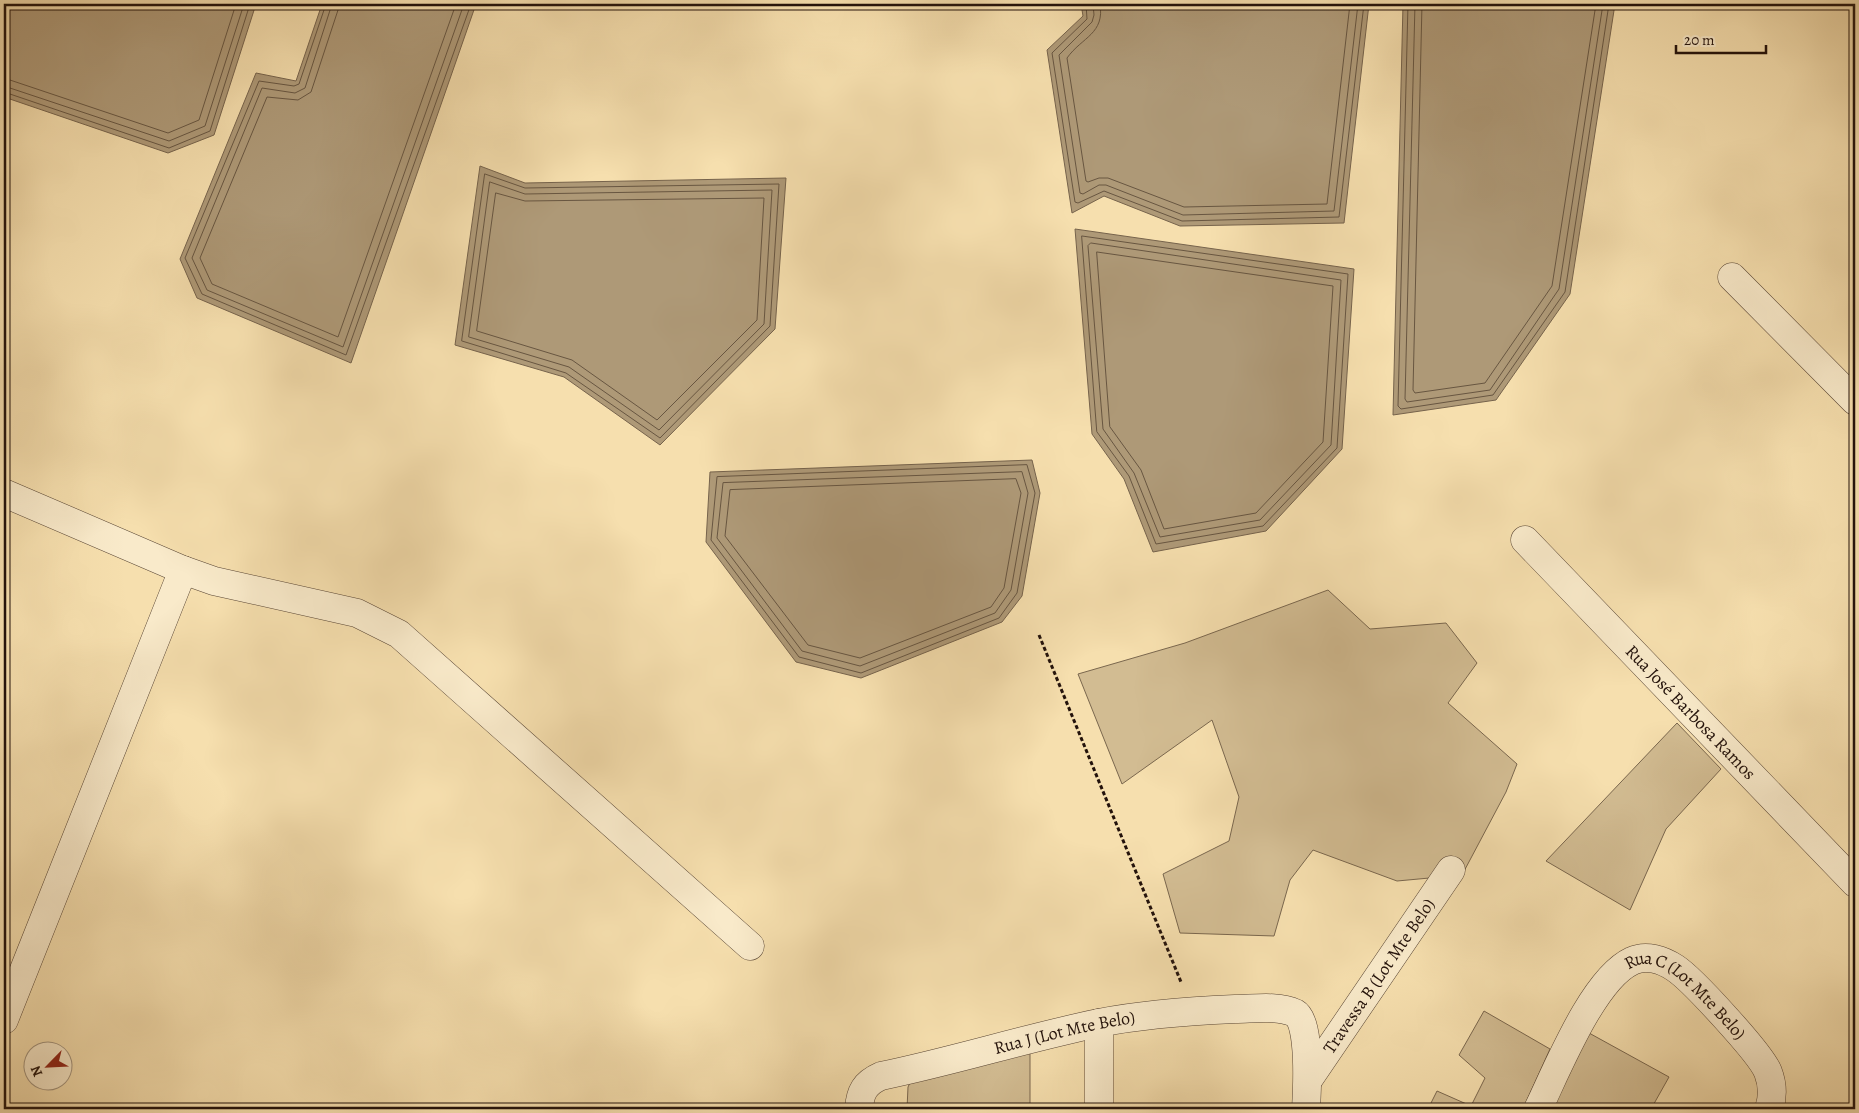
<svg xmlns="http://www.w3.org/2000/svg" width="1859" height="1113" font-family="Alegreya,serif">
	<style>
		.green { fill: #d2bc92; stroke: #7a674e }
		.water { fill: #ae9977; stroke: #76634c }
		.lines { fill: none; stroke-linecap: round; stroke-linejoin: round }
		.shore { stroke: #685641; stroke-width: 1 }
		.street-casing { stroke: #584534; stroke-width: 29 }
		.path { stroke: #23120b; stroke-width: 3; stroke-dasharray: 4 2.5; stroke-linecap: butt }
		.street { stroke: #f9eaca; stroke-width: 28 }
		.labels { text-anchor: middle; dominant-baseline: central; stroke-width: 4; stroke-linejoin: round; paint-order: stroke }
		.street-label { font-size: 18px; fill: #23120b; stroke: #f9eaca }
	</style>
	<rect width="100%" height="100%" fill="#f6dfae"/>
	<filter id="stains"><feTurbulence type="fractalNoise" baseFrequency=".004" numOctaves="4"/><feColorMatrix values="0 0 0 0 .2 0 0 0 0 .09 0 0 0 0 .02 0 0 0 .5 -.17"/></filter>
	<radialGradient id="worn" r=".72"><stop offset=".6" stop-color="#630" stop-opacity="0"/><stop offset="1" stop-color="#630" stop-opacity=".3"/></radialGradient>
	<g class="green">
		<path d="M1328,590l42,39 76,-6 31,40 -29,40 69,61 -11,28 -44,83 -65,6 -84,-31 -23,30 -16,56 -94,-3 -17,-59 66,-33 10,-44 -27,-77 -90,64 -44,-110 107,-31z"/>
		<path d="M1677,723l44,46 -55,60 -36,81 -84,-49z"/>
		<path d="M1484,1011l66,38 -27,60h-95l9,-18 34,15 14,-28 -26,-23z"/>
		<path d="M1589,1033l80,44 -18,32h-100z"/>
		<path d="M1030,1047v62h-123l1,-22 12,-26z"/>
	</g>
	<g class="water">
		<path d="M4,4h252l-42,131 -46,18 -164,-56z"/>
		<path d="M322,4h154l-125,359 -154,-65 -17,-39 76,-186 40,8z"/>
		<path d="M1081,4h288l-25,219 -164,3 -76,-30 -32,17 -25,-163 36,-34z"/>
		<path d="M1403,4h212l-45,290 -74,106 -103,15z"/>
		<path d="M480,166l45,17 261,-5 -11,151 -115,116 -96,-68 -109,-32z"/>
		<path d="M1075,229l279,40 -12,180 -76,82 -113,21 -29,-73 -32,-45z"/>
		<path d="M1032,460l8,33 -18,103 -20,26 -141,56 -65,-16 -90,-120 4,-70z"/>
	</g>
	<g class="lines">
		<g class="shore">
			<path d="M326,4l-27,80 -5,2 -35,-5 -74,177 17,36 144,61 125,-351"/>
			<path d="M332,4l-27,84 -10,5 -33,-5 -70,170 15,32 136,57 121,-343"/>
			<path d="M340,4l-29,88 -13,8 -31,-3 -67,161 12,26 126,53 118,-333"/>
			<path d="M1086,4l1,15 -35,34 23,149 3,1 26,-12 78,30 157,-4 25,-213"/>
			<path d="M1093,4l1,11 -2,7 -33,33 21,138 3,1 16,-9h7l77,30 151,-4 24,-207"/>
			<path d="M1100,4c5,30 -18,33 -33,54l19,123 2,1 11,-4h9l76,29 143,-3 23,-200"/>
			<path d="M1408,4l-10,402 3,3 92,-14 72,-103 44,-288"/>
			<path d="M1415,4l-10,395 2,3 83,-12 69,-101 44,-285"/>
			<path d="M1422,4l-9,386 2,3 70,-10 67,-97 44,-282"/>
			<path d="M4,78l164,55 31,-13 37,-116"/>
			<path d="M4,86l165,55 36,-15 39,-122"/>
			<path d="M4,92l165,56 41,-17 40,-127"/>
			<path d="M485,174l40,14 254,-4 -9,142 -110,112 -94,-65 -104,-32z"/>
			<path d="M490,182l35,12 247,-4 -8,134 -105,106 -90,-63 -100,-30z"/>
			<path d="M496,193l29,8 239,-3 -7,122 -100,100 -85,-60 -95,-29z"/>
			<path d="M1082,236l266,38 -11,174 -74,78 -107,18 -27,-68 -32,-44z"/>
			<path d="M1091,243l250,37 -10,165 -71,75 -100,17 -26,-64 -31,-44 -15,-183z"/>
			<path d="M1097,252l236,34 -10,156 -67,71 -92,16 -23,-59 -31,-43z"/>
			<path d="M1027,465l8,28 -18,100 -18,25 -138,55 -62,-16 -88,-117 6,-63z"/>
			<path d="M1022,472l6,21 -17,97 -16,23 -135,53 -58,-15 -85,-113 6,-55z"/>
			<path d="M1016,479l5,14 -17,95 -13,19 -131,51 -52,-13 -83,-109 5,-46z"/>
		</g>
		<defs>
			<g id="street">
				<path d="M1732,277l123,124"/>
				<path d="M4,493l179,77 31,11 143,32 42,21 351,312"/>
				<path id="s1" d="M1525,540l330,343"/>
				<path d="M4,1020l179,-450"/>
				<path id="s2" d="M1308,1080l143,-210"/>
				<path id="s3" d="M859,1109c1,-17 6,-26 22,-33 73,-15 145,-38 218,-53 44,-9 91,-12 136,-14 18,0 43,-4 60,4 16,9 12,79 11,96"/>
				<path d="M1099,1109v-86"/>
				<path id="s4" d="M1538,1109c19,-39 55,-130 94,-148 14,-7 31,-1 43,7 17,11 86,86 93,104 5,13 5,25 1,37"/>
			</g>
		</defs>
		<use href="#street" class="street-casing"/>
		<path class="path" d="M1039,635l142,347"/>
		<use href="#street" class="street"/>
	</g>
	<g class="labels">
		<g class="street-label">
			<text stroke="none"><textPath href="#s1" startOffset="239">Rua José Barbosa Ramos</textPath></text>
			<text stroke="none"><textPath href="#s2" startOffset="126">Travessa B (Lot Mte Belo)</textPath></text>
			<text stroke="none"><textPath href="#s4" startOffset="245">Rua C (Lot Mte Belo)</textPath></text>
			<text stroke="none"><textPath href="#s3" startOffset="231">Rua J (Lot Mte Belo)</textPath></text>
		</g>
	</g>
	<rect width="1859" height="1113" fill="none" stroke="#f6dfae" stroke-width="20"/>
	<rect x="5" y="5" width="1849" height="1103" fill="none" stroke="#23120b" stroke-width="2.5"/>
	<rect x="10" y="10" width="1839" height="1093" fill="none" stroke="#23120b"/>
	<g transform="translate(48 1066) rotate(246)"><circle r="24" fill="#f9eaca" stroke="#a3947e"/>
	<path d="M0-4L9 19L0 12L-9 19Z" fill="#8f2418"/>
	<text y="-8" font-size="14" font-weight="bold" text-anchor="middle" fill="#23120b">N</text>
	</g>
	<path d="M1676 45v8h90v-8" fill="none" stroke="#23120b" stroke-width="2.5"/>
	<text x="1684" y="45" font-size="15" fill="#23120b" stroke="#f9eaca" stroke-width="4" paint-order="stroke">20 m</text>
	<rect width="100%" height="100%" filter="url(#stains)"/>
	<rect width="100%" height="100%" fill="url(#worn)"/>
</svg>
